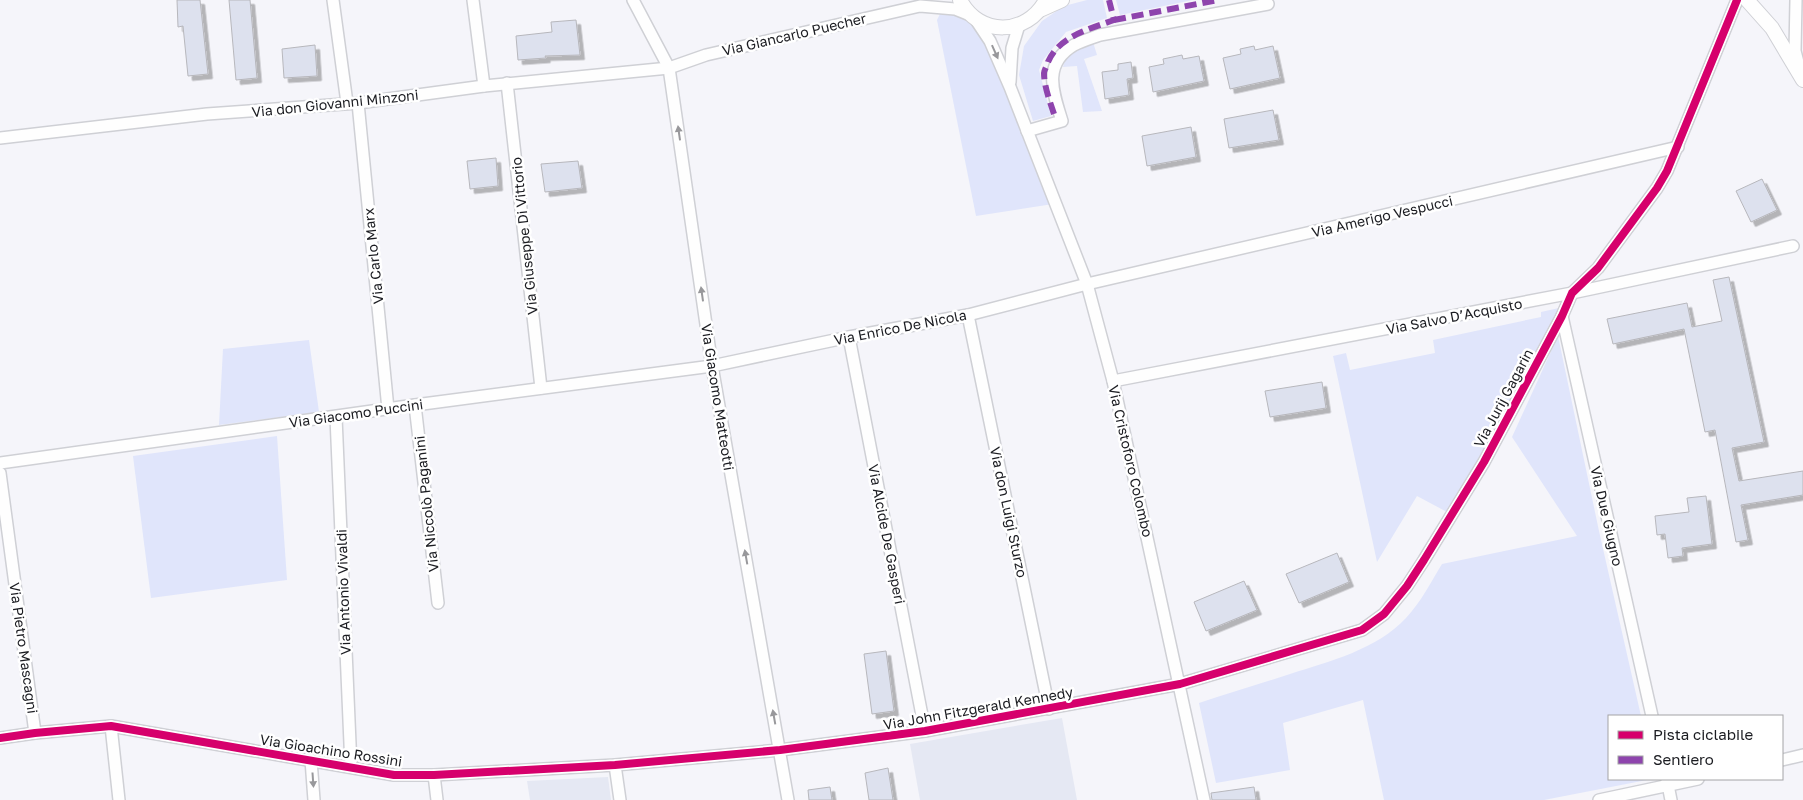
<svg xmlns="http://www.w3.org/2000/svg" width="1803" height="800" font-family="'Golos Text',sans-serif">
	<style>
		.built { fill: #e5e8f3 }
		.green { fill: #e0e5fb }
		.building { fill: #dde1ee; stroke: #b7b7bc; filter: url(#shadow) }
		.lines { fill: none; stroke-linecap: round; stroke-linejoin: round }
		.minor-casing { stroke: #cfd0d5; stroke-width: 14 }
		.tertiary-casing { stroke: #cfd0d5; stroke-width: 16 }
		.minor { stroke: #fefefe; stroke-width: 11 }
		.tertiary { stroke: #fefefe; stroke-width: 14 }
		.quiet { stroke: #8e44ad; stroke-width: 6; stroke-dasharray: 12 6; stroke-linecap: butt }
		.cycleway-casing { stroke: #fff; stroke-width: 11 }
		.cycleway { stroke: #d6006c; stroke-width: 8 }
		.oneway { fill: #98989b }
		.labels { text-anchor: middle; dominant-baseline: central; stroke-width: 5; stroke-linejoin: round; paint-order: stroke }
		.street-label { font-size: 14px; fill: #1b1c21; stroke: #fff }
	</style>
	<defs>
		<filter id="shadow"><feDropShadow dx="4.5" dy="4.5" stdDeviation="0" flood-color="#0004"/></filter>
	</defs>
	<rect width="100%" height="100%" fill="#f5f5fa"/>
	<g class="built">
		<path d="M1062,718l15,82h-157l-10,-56z"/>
		<path d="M608,777l3,23h-81l-3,-19z"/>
	</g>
	<g class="green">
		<path d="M1087,0h16l4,18 -41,14 -23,28 -4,10 12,46 -18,5 -14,-46 5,-29 18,-25 22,-15z"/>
		<path d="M1116,0h77l-73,15z"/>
		<path d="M940,14h18l13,8 17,24 65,158 -77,12 -39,-196z"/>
		<path d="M1093,42l4,13 -13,4 18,52 -19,1 -6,-46 -14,1c4,-15 18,-19 30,-25z"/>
		<path d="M1559,308l-79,149 -33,55 -30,-16 -40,66 -44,-206 13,-3 4,17 85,-17 -2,-13 108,-23v-5z"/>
		<path d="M1558,336l41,195 42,185h-32v63h43l-108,21h-160l-21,-100 -80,23 7,47 -74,13 -17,-80c30,-10 61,-19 91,-29 40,-13 86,-24 116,-56 15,-16 25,-36 36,-54l135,-28 -65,-99z"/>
		<path d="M309,340l10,72 -100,13 4,-76z"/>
		<path d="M277,436l10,144 -136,18 -18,-142z"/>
	</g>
	<g class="building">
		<path d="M177,0h23l8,74 -20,2 -5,-50 -5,1z"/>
		<path d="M229,0h21l7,78 -21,2z"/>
		<path d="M576,20l4,35 -35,1 1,2 -28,2 -2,-24 36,-4 -1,-10z"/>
		<path d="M315,45l2,31 -33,2 -2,-29z"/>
		<path d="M1254,46l1,4 18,-4 7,32 -50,11 -7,-31 18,-4 -1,-5z"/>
		<path d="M1182,55l1,4 16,-3 5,25 -51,11 -4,-25 15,-3 -1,-5z"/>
		<path d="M1131,62l2,16 -6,1 2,16 -24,4 -3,-27 16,-2v-6z"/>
		<path d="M1273,110l6,30 -50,8 -5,-29z"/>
		<path d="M1191,127l5,30 -49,9 -5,-30z"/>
		<path d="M496,158l2,28 -28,3 -3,-28z"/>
		<path d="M578,161l4,27 -37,4 -4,-28z"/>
		<path d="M1762,179l15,31 -26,12 -15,-31z"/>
		<path d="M1729,277l35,165 -32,6 7,33 64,-10v24l-62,10 7,35 -12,2 -21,-112 -10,2 -21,-103 -71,15 -6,-25 80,-16 5,24 30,-6 -9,-41z"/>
		<path d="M1322,382l4,26 -56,9 -5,-26z"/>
		<path d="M1706,496l6,48 -30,4 1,8 -15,2 -3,-24 -8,1 -2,-19 34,-4 -2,-14z"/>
		<path d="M1337,553l12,29 -50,21 -13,-29z"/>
		<path d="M1244,581l13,29 -51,21 -12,-29z"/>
		<path d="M886,651l8,60 -22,3 -8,-60z"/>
		<path d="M888,768l5,32h-24l-4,-27z"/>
		<path d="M830,787l2,13h-23l-1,-10z"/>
		<path d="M1254,787l2,13h-44l-1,-7z"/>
	</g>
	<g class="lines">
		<defs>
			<g id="minor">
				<path d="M333,0l14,103"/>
				<path d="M473,0l11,86"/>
				<path d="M633,0l36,68 43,298 76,434"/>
				<path d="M1796,0l-1,51 5,19"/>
				<path d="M976,20l14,21 20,46 77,197 26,97 91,419"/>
				<path d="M1010,82l2,-34 7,-23"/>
				<path d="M507,83l34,305"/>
				<path d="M358,103l30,306"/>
				<path d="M1027,131l35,-10c-9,-29 -20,-57 12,-76 8,-4 18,-7 26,-10l168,-31"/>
				<path d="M0,138l207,-24 151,-11 126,-17 185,-18 37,-13 214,-49 35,3 15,6"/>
				<path d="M968,315l81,394"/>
				<path d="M1562,316l90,400"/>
				<path d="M849,337l76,394"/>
				<path d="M1113,381l459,-88 221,-47"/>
				<path d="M415,405l23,198"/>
				<path d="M336,417l15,350"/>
				<path d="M0,463l415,-58 297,-39 137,-29 119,-22 119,-31 591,-137"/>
				<path d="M0,473l35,260"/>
				<path d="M111,726l8,74"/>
				<path d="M0,738l35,-5 76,-7 283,49h40l181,-10 165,-15 145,-19 255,-47 182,-54 22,-16 23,-28 17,-26 60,-98 78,-146 10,-23 26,-25 59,-80 10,-17 70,-171"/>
				<path d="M311,760l3,40"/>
				<path d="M1782,760l21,-5"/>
				<path d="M615,765l5,35"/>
				<path d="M434,775l3,25"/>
				<path d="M1667,780l4,20"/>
				<path d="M1599,800l99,-21"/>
			</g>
			<g id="tertiary">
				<path d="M960,0c19,37 67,36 86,0"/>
				<path d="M1747,0l25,28 31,52"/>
				<path d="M1042,9l20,-9"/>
			</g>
		</defs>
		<use href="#minor" class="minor-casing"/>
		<use href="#tertiary" class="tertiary-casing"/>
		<use href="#minor" class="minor"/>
		<use href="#tertiary" class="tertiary"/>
		<g class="quiet">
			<path d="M1114,20l104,-20"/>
			<path d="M1054,114c-4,-12 -10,-28 -10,-41 0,-3 3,-7 4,-11 11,-26 42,-33 66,-42l-5,-20"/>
		</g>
		<defs>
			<path id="cycleway" d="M0,738l35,-5 76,-7 283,49h40l181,-10 165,-15 145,-19 255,-47 182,-54 22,-16 23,-28 17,-26 60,-98 78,-146 10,-23 26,-25 59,-80 10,-17 70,-171"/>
		</defs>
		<use href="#cycleway" class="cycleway-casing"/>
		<use href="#cycleway" class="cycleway"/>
	</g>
	<defs><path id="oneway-solid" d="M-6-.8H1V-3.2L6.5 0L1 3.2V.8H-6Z" transform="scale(1.25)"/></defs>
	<g class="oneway">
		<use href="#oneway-solid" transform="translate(995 52) rotate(66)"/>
		<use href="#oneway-solid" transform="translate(679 133) rotate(-98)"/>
		<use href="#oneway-solid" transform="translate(702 294) rotate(-98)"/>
		<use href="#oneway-solid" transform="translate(746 557) rotate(-100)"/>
		<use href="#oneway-solid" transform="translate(774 717) rotate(-100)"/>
		<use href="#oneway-solid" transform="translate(313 780) rotate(86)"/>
	</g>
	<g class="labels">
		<g class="street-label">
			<text transform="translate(794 34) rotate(-13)">Via Giancarlo Puecher</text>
			<text transform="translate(335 103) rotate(-6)">Via don Giovanni Minzoni</text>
			<text transform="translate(1382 216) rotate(-13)">Via Amerigo Vespucci</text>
			<text transform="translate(524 236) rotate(-96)">Via Giuseppe Di Vittorio</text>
			<text transform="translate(373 256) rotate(-96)">Via Carlo Marx</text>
			<text transform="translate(1454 316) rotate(-11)">Via Salvo D’Acquisto</text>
			<text transform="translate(900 327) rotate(-11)">Via Enrico De Nicola</text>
			<text transform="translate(718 397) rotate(81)">Via Giacomo Matteotti</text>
			<text transform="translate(1503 398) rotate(-62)">Via Jurij Gagarin</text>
			<text transform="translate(356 413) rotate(-8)">Via Giacomo Puccini</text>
			<text transform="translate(1131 461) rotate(77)">Via Cristoforo Colombo</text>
			<text transform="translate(426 504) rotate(-96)">Via Niccolò Paganini</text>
			<text transform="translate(1009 512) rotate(78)">Via don Luigi Sturzo</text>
			<text transform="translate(1607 516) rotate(77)">Via Due Giugno</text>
			<text transform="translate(887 534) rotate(79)">Via Alcide De Gasperi</text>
			<text transform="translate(343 592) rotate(-92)">Via Antonio Vivaldi</text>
			<text transform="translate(24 648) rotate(82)">Via Pietro Mascagni</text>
			<text transform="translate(978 708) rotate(-10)">Via John Fitzgerald Kennedy</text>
			<text transform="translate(331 750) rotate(9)">Via Gioachino Rossini</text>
		</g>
	</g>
	<rect x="1608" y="715" width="175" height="65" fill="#ffffff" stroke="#a4a4a6"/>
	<rect x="1618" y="731" width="25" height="8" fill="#d6006c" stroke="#a4a4a6"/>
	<text x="1653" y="740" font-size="15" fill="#1b1c21">Pista ciclabile</text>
	<rect x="1618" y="756" width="25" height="8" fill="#8e44ad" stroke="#a4a4a6"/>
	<text x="1653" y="765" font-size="15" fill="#1b1c21">Sentiero</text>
</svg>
